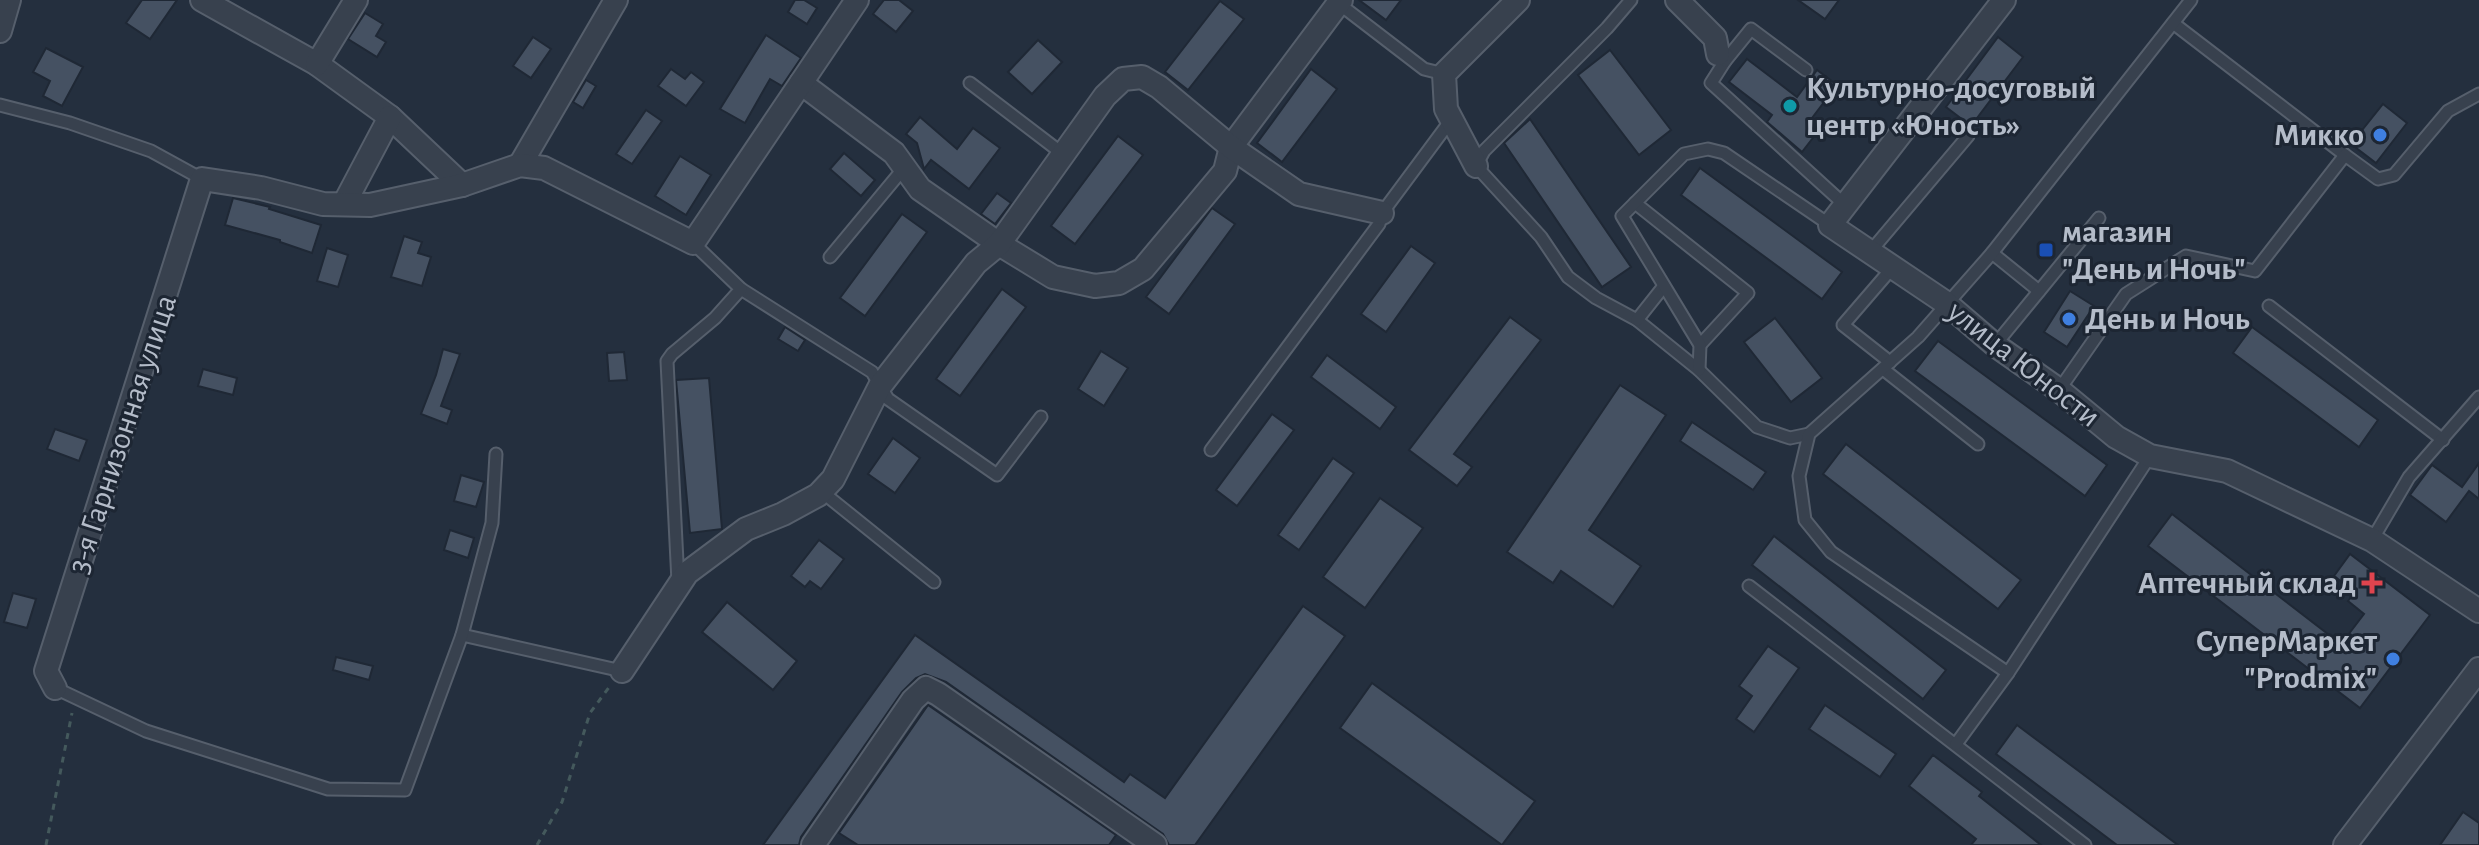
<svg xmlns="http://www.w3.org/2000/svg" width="2479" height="845" font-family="'Alegreya Sans',sans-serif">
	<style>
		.building { fill: #455162; stroke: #1f2835; stroke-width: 2 }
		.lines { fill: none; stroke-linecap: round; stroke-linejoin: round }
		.service-casing { stroke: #565f6c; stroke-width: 15 }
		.minor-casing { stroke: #565f6c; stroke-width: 26 }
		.path { stroke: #44595c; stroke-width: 3; stroke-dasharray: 6 6; stroke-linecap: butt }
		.service { stroke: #38414e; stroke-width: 11 }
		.minor { stroke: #38414e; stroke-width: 22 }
		.culture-dot { fill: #0f9aa8; stroke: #1d2633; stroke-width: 3 }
		.shop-dot { fill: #3f7fe0; stroke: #1d2633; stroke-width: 3 }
		.transit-dot { fill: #1a4fb4; stroke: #1d2633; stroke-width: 3 }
		.health-dot { fill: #e0444e; stroke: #1d2633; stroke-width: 3 }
		.labels { text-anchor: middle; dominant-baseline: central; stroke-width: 6; stroke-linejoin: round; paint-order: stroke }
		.poi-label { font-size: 32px; font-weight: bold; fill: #b4bcc9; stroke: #1d2633; text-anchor: start }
		.street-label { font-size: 32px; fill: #b4bcc9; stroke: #1d2633 }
	</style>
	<rect width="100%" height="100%" fill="#242f3e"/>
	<g class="building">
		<path d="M142,0h35l-27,39 -24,-16z"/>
		<path d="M795,0h9l13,8 -10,16 -19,-12z"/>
		<path d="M884,0h15l14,11 -17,21 -23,-18z"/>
		<path d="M1359,0h42l-15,20z"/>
		<path d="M1798,0h41l-14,19z"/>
		<path d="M1220,1l24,18 -56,71 -23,-18z"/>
		<path d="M365,13l18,11 -7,12 10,6 -9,15 -29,-18z"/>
		<path d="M766,35l35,23 -19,28 -12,-7 -25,44 -25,-14z"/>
		<path d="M533,37l18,12 -20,29 -18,-12z"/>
		<path d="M1998,37l25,20 -52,69 -25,-19z"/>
		<path d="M1038,40l24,22 -30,32 -24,-22z"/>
		<path d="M46,48l37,19 -21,39 -19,-10 7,-15 -17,-9z"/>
		<path d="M1610,50l61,80 -32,25 -61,-80z"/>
		<path d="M1747,59l50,38 20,-27 20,15 -28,37 10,8 -17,22 -35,-30 5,-7 -43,-33z"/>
		<path d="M671,69l14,10 6,-7 13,10 -18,24 -28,-20z"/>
		<path d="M1311,69l26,20 -55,73 -25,-19z"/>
		<path d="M586,80l10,6 -13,22 -10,-6z"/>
		<path d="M2383,104l24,19 -31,40 -25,-19z"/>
		<path d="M646,110l16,11 -30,43 -16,-10z"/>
		<path d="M920,117l37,32 16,-21 27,20 -31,41 -38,-29 -7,9 -7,-26 -11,-9z"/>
		<path d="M1530,119l101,148 -29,20 -98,-144z"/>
		<path d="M1118,136l25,19 -68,89 -24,-18z"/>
		<path d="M844,153l31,27 -14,16 -31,-27z"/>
		<path d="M680,156l31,19 -25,40 -31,-19z"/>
		<path d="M1700,168l142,104 -20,27 -141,-104z"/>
		<path d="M997,193l14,10 -16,21 -14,-10z"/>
		<path d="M233,198l37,9 -1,2 52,16 -9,28 -32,-11v-2l-55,-15z"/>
		<path d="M1212,208l23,16 -66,90 -23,-17z"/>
		<path d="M902,214l25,18 -62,84 -25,-18z"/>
		<path d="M404,236l18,6 -4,11 13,4 -9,29 -31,-9z"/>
		<path d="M1411,246l24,17 -49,69 -25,-18z"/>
		<path d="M327,248l21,7 -10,32 -21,-6z"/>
		<path d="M1002,289l24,18 -66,89 -24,-17z"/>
		<path d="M2070,291l24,15 -27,41 -23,-15z"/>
		<path d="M1510,317l31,23 -87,114 18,13 -15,19 -48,-36z"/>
		<path d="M1775,318l47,60 -31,24 -47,-60z"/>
		<path d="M785,327l20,13 -7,11 -20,-12z"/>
		<path d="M2252,327l126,93 -19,27 -126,-94z"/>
		<path d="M1938,341l169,124 -22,31 -170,-125z"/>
		<path d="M443,349l17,5 -19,52 11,4 -5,14 -26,-10 15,-39z"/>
		<path d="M1101,351l27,17 -24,38 -26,-17z"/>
		<path d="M624,352l3,28 -18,1 -2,-28z"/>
		<path d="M1327,355l69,52 -16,22 -69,-52z"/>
		<path d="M203,369l34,9 -4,17 -35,-9z"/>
		<path d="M709,378l13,151 -32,4 -14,-153z"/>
		<path d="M1620,385l46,30 -77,115 52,36 -28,41 -52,-36 -8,12 -46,-31z"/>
		<path d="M1272,414l22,16 -57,76 -21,-16z"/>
		<path d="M1692,422l74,50 -13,18 -73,-49z"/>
		<path d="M55,429l32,11 -8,21 -32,-12z"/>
		<path d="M893,438l27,20 -25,35 -27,-19z"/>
		<path d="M1846,444l175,136 -23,29 -175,-135z"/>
		<path d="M1333,458l21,15 -55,77 -21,-15z"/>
		<path d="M2479,463v36l-10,-8 -23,31 -36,-27 22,-30 30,22z"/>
		<path d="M461,475l23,7 -8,25 -22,-6z"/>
		<path d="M1380,498l43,30 -58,80 -42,-31z"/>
		<path d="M2172,514l169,130 23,-30 -16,-13 7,-9 -21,-16 16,-22 80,61 -70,93 -212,-162z"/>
		<path d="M450,530l24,8 -6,20 -24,-8z"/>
		<path d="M1774,536l172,134 -23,29 -171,-134z"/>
		<path d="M819,540l25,19 -23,30 -11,-8 -5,6 -14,-11z"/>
		<path d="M13,593l23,6 -9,29 -23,-6z"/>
		<path d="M727,602l70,59 -24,29 -71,-58z"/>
		<path d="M1303,606l42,30 -150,209h-26l-6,-11 -217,-152 -21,-8 -9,4 -14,14 -101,145 -2,8h-36l152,-210 209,147 6,-8 35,24z"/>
		<path d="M1768,646l31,22 -45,64 -18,-13 16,-23 -13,-10z"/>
		<path d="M336,657l37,9 -4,14 -36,-10z"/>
		<path d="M1372,683l163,118 -33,44 -162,-117z"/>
		<path d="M928,705l188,130 -7,10h-251l-19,-12z"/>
		<path d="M1825,705l71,49 -16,23 -71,-48z"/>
		<path d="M2017,725l161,120h-61l-121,-91z"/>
		<path d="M1933,755l49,37 -3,4 62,49h-70l5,-6 -67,-53z"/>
		<path d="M2463,812l16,11v22h-39z"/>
	</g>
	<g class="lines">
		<defs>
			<g id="service">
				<path d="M1631,0l-24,28 -123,123 -8,15 65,71 27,40 28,21 41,22 62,50 58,57 33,11 19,-4"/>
				<path d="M1338,3l86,66 20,5"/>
				<path d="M2173,23l172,132"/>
				<path d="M1718,54l7,7 -14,22 134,122"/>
				<path d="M1725,61l26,-32 55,41"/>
				<path d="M970,83l93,71"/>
				<path d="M0,105l70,18 81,28 51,28"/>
				<path d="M1635,203l113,90 -48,52"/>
				<path d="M1870,252l98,-116"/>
				<path d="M1992,253l47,38"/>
				<path d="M830,257l74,-89"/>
				<path d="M741,289l131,83 16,27 109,76 44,-58"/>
				<path d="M2269,306l174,134"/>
				<path d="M1637,320l27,-34"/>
				<path d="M1995,345l104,-127"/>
				<path d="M1890,362l-47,-37 50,-58"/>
				<path d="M1883,369l95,75"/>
				<path d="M1699,370l1,-25 -78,-129 62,-62 24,-5 16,4 106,72"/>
				<path d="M2059,390l67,-96 60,-38 69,15 90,-116 33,24 16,-4 54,-64 31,-17"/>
				<path d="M1211,450l168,-226 3,-11 69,-93"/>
				<path d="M821,491l113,91"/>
				<path d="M2372,540l37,-63 70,-80"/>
				<path d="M678,582l-11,-221 5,-7 43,-36 26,-29 -48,-46"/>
				<path d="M1749,586l336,259"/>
				<path d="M462,635l160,36"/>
				<path d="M2008,673l-177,-121 -26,-32 -6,-44 10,-42 109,-97 74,-84 199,-253"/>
				<path d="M55,688l91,43 182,58 77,1 57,-155 30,-112 4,-69"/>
				<path d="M1956,744l52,-71 142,-217"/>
			</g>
			<g id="minor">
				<path d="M202,0l115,64 73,53 72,68"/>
				<path d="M1677,0l38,38 3,16"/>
				<path d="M2004,0l-174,225 116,78 49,42 64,45 57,47 34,19 77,15 145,69 107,71"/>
				<path d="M0,31l9,-31"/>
				<path d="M317,64l39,-64"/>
				<path d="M801,83l93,70 26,36 79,55 54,33 42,9 24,-3 24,-14 82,-98 6,-24 110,-147"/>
				<path d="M520,165l96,-165"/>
				<path d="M1476,166l-30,-57 -2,-35 74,-74"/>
				<path d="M344,204l46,-87"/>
				<path d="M622,671l65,-98 59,-44 37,-15 35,-19 15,-16 47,-93 96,-123 23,-19 106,-148 18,-17 19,-2 17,10 72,60 68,47 83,19"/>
				<path d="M55,688l-9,-17 156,-492 59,9 62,16 47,1 92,-20 58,-20 24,3 149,75 164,-243"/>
				<path d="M813,845l100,-145 13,-12 12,6 217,151"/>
				<path d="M2345,845l134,-176"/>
			</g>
		</defs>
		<use href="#service" class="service-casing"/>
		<use href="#minor" class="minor-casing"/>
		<g class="path">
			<path d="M46,845l26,-132"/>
			<path d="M537,845l25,-43 28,-89 20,-27"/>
		</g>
		<use href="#service" class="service"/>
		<use href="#minor" class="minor"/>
	</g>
	<circle class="culture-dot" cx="1790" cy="106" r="8"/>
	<g class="shop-dot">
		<circle cx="2380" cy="135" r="8"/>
		<circle cx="2069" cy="319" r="8"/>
		<circle cx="2393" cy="659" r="8"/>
	</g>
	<rect class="transit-dot" x="2038" y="242" width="16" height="16" rx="4"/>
	<path class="health-dot" d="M2368 571h8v8h8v8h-8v8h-8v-8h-8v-8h8z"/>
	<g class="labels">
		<g class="poi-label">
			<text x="1806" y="88">Культурно-досуговый<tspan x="1806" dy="37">центр «Юность»</tspan></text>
			<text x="2364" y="135" text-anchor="end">Микко</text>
			<text x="2062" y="232">магазин<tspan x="2062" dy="37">"День и Ночь"</tspan></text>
			<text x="2085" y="319">День и Ночь</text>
			<text x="2356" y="583" text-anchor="end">Аптечный склад</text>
			<text x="2377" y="641" text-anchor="end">СуперМаркет<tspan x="2377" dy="37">"Prodmix"</tspan></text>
		</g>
		<g class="street-label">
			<text transform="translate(2024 364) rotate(38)">улица Юности</text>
			<text transform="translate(122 434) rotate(-72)">3-я Гарнизонная улица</text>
		</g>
	</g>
</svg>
